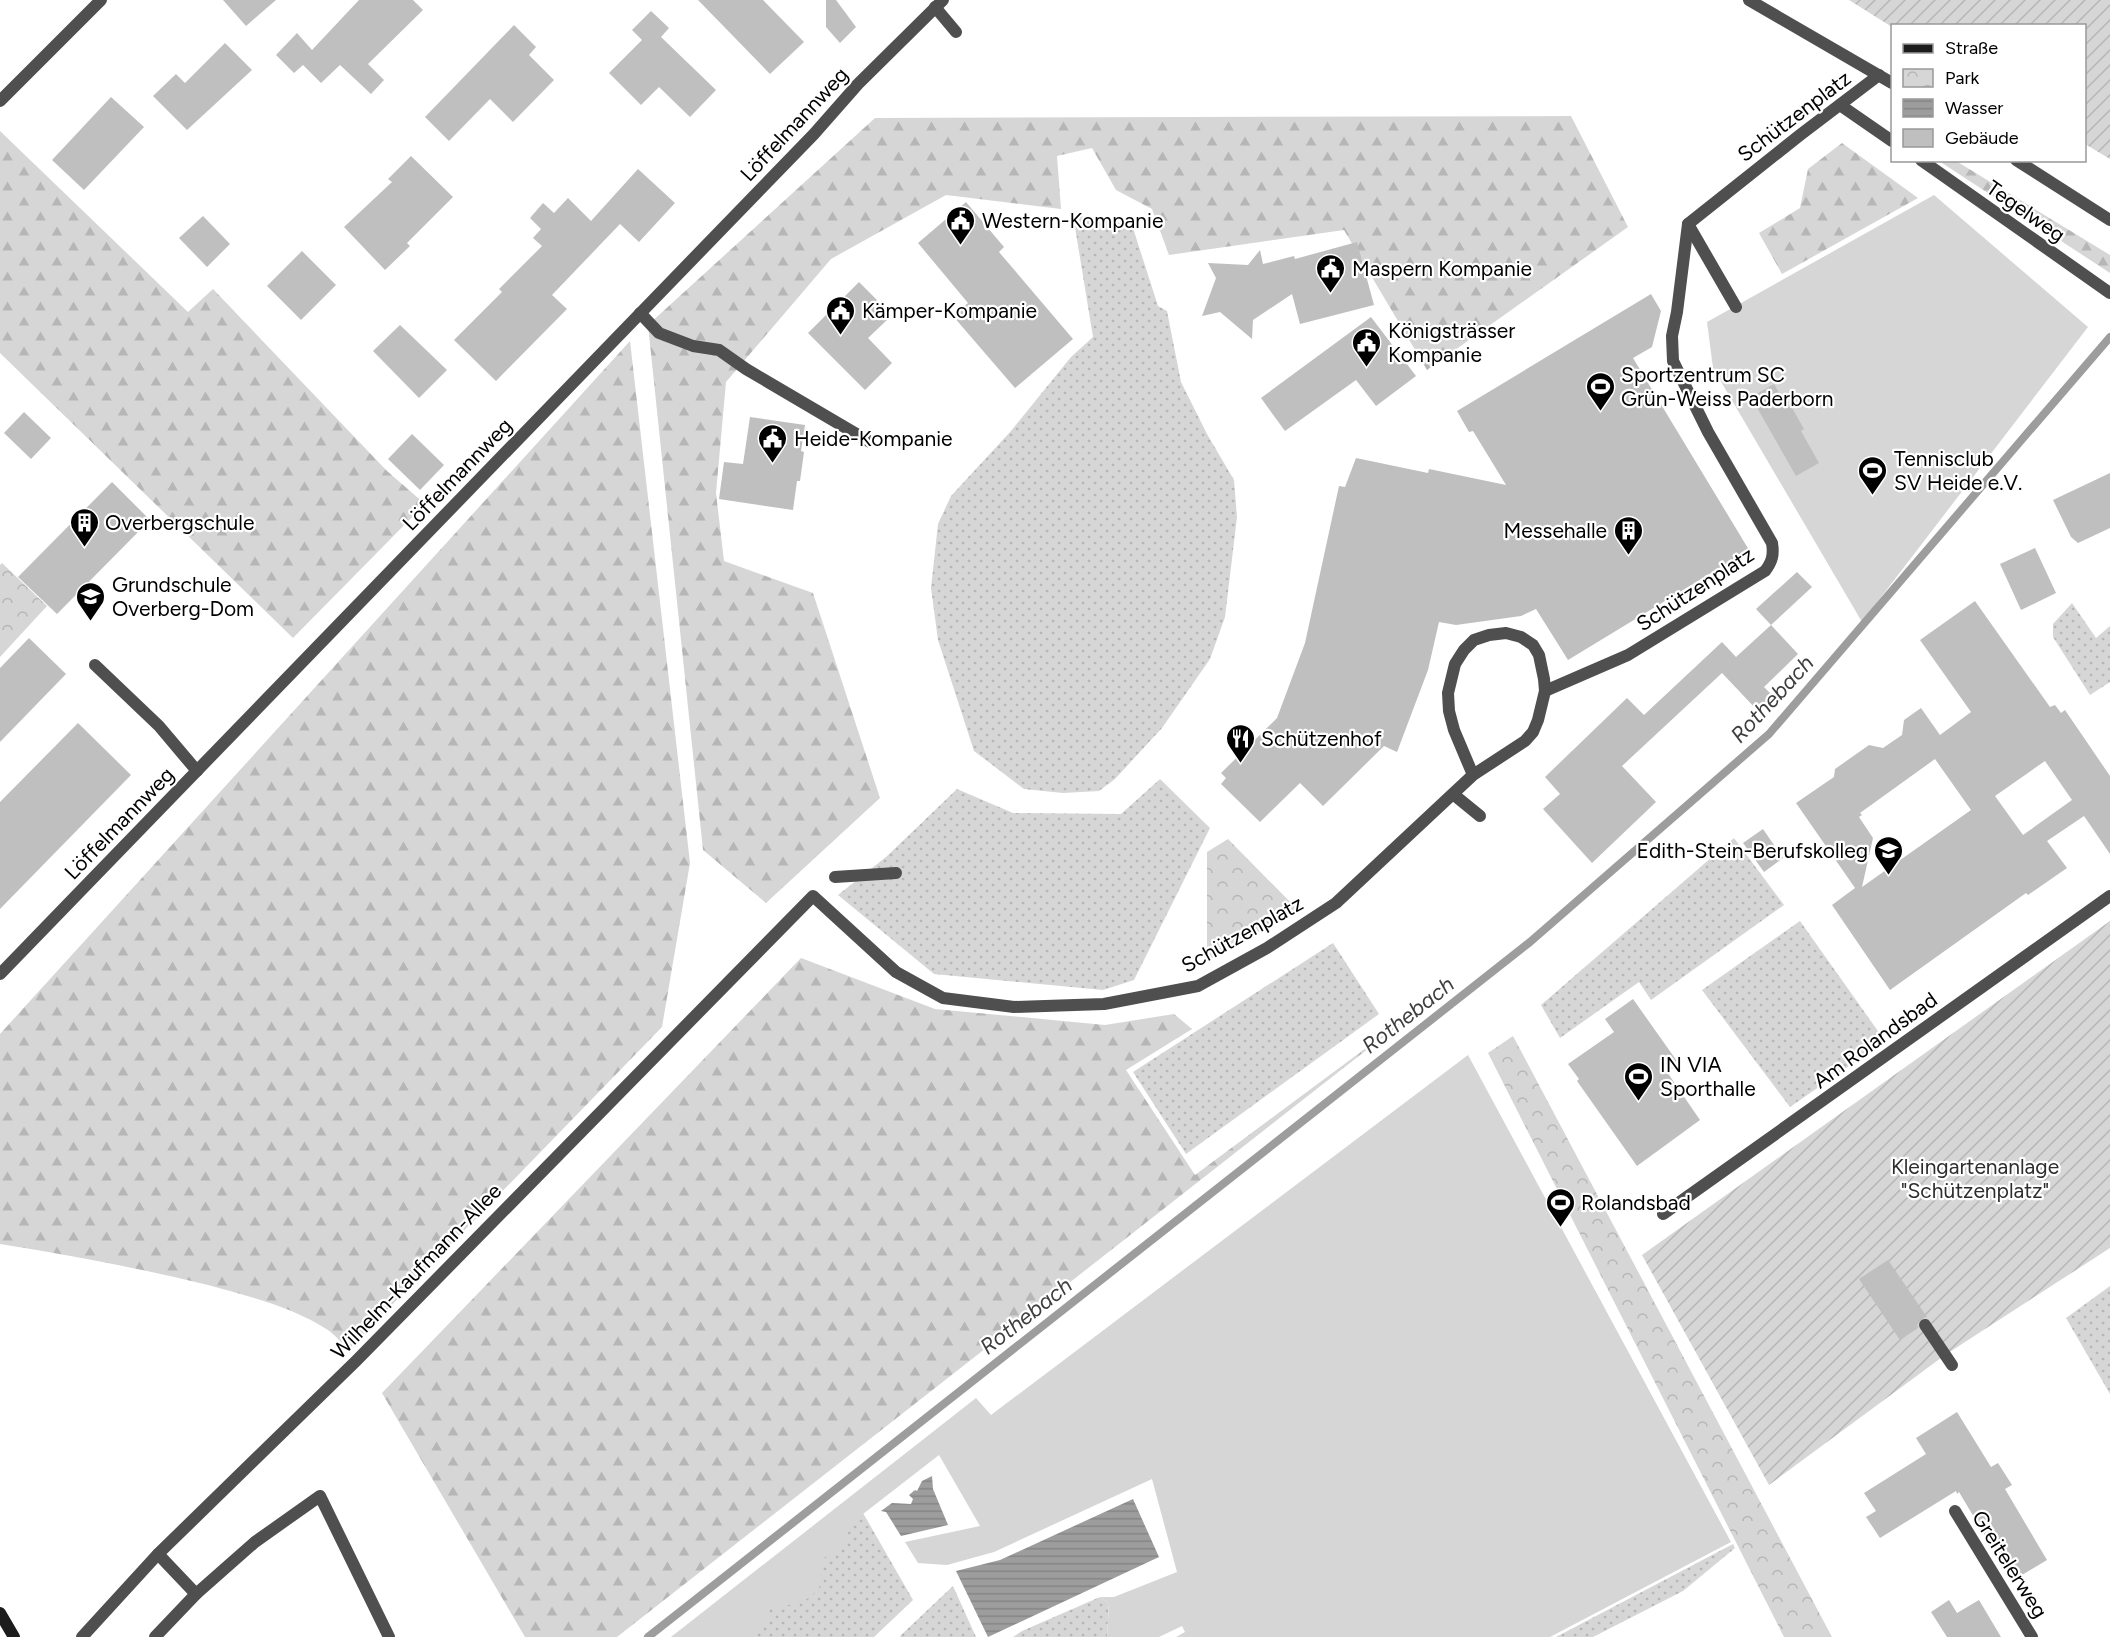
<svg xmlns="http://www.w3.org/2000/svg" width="2110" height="1637" font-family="Figtree,sans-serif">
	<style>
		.grass { fill: url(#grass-dots) }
		.forest { fill: url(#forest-firs) }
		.park { fill: url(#park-crowns) }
		.garden { fill: url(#garden-furrows) }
		.pitch { fill: #d6d6d6 }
		.water { fill: url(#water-rules) }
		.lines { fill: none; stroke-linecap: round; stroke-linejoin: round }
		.stream { stroke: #9d9d9d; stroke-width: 8 }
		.building { fill: #bfbfbf; fill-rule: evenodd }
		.service { stroke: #4f4f4f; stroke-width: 12 }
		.minor { stroke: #4f4f4f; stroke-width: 12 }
		.tertiary { stroke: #4f4f4f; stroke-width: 12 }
		.secondary { stroke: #1c1c1c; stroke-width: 12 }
		.labels { text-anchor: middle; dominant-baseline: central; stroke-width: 4.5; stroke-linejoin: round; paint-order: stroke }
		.street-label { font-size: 21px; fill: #000; stroke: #fff }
		.poi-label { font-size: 21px; fill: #000; stroke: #fff; text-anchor: start }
		.park-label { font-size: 21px; fill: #2d2d2d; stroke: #fff }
		.water-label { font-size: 22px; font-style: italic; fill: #3e3e3e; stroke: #fff }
	</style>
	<defs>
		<pattern id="grass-dots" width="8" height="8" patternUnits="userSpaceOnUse" patternTransform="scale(1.5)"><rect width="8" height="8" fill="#d6d6d6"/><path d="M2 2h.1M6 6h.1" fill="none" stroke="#b6b6b6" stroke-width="1.8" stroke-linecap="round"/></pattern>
		<pattern id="forest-firs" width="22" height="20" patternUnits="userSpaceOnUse" patternTransform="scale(1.5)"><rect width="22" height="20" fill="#d6d6d6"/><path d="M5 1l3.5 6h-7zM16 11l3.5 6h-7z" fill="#b6b6b6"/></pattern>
		<pattern id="park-crowns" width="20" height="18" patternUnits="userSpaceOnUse" patternTransform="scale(1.5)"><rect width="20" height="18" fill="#d6d6d6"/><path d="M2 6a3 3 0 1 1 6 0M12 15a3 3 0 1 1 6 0" fill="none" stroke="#b6b6b6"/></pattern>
		<pattern id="garden-furrows" width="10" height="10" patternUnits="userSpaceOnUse" patternTransform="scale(1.5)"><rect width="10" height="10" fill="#d6d6d6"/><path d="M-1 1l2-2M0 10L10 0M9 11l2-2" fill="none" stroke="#b6b6b6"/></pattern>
		<pattern id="water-rules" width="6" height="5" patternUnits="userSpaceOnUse" patternTransform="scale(1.5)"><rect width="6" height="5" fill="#9d9d9d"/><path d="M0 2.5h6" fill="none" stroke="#858585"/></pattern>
	</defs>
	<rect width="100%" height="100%" fill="#fff"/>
	<g class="grass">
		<path d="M1073,215l59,10 26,81 9,5 14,71 26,52 27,46 3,37 -12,100 -15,42 -48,69 -47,51 -16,12 -36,2 -39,-4 -50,-38 -36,-111 -7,-52 7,-64 13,-28 60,-65 60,-74 22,-20z"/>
		<path d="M2072,603l24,35 14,-12v56l-20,13 -37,-58v-13z"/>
		<path d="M1160,779l50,49 -76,152 -31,10 -169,-16 -96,-79 48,-38 71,-68 56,24 108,1z"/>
		<path d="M1734,838l50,67 -133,95 -12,-18 -79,56 -19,-33z"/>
		<path d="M1800,921l85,120 -95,66 -88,-117z"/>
		<path d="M1333,943l46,71 -193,140 -53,-82z"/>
		<path d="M2110,1286v108l-44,-76z"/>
		<path d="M938,1454l-75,59 50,87 -39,37h-203z"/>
		<path d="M1733,1544l2,4 -52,43 -90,46h-37z"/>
		<path d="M953,1586l23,51h-76l1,-2z"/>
		<path d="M1100,1597l9,6 -2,34h-94l9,-6z"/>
	</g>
	<g class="forest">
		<path d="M1571,116l57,111 -201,143 -83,-140 -175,25 -17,-46 -36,-19 -24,-42 -35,8 4,53 -115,-14 -115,64 -105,123 -10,111 8,68 89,32 67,205 -114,105 -63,-53 -55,-525 227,-207z"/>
		<path d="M0,131l188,181 25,-23 174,182 38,33 -132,134 -293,-285z"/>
		<path d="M1842,143l76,55 -136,76 -23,-41 41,-25 8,-39z"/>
		<path d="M1939,161h17l154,94v18z"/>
		<path d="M630,341l60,522 -28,164 -314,323c-6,-7 -13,-15 -20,-20 -35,-23 -80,-34 -120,-45 -69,-17 -138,-30 -208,-41v-210z"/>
		<path d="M801,958l134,51 170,16 69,-11 18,15 -66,41 69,105 229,-170 -807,632h-92l-143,-244z"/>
	</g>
	<g class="park">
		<path d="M2,563l45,43 -47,51v-92z"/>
		<path d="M1228,839l70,71 -91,51v-109z"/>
		<path d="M1513,1036l319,601h-48l-296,-584z"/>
	</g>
	<g class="garden">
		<path d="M1849,0h261v159l-25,-15 -1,-118 -192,1z"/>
		<path d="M2110,921v327l-165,107 -176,130 -127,-230z"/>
	</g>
	<g class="pitch">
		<path d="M1934,195l154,132 -226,295 -149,-254 -6,-46z"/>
		<path d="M1468,1055l263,487 -181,95h-374l9,-5 -3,-6 -23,11h-52l2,-34 -9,-6h14l63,-25 -25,-93 -158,73 -47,13 -29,-2 -13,-21 75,-16 -41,-71 -76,59 -13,14 -8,20 -20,11 -3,30 -17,14 -33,5 -3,13 -15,16h-80l305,-239 15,17z"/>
	</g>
	<g class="water">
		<path d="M932,1476l1,13 15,36 -47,11 -15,-24 -5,-1 11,-8 19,1 2,-5 -4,-4 6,-5 2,1 5,-10z"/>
		<path d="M1133,1499l26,58 -171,80 -32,-66 44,-11z"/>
	</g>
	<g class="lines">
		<path class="stream" d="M648,1637l882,-695 239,-208 341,-397"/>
	</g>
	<g class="building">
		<path d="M223,0h53l-30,26z"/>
		<path d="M359,0h54l10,10 -55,54 16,16 -13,14 -31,-29 -19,18 -18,-18 -9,8 -18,-18 21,-22 15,17z"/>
		<path d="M698,0h65l41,42 -34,32z"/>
		<path d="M826,0h10l20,27 -16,16 -14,-16z"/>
		<path d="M651,11l18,17 -8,9 55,53 -26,27 -31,-30 -18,18 -32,-32 33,-33 -10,-10z"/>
		<path d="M514,25l22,22 -7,8 25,25 -41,42 -23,-23 -41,42 -24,-24z"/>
		<path d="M225,43l27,27 -65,60 -34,-34 23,-22 9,9z"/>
		<path d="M111,97l33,30 -60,63 -32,-30z"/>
		<path d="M411,156l42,41 -46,46 3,3 -25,24 -41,-43 48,-45 -4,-3z"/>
		<path d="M638,169l37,34 -36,39 -19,-18 -68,71 15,14 -71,72 -42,-41 48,-48 -3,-3 43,-43 -9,-8 8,-9 -11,-11 13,-15 11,10 14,-15 23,23z"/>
		<path d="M966,202l38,45 -5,5 74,87 -58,49 -62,-72 15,-13 -50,-60z"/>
		<path d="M203,216l27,28 -23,23 -28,-29z"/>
		<path d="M1357,242l17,63 -74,19 -8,-30 -39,26 -1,19 -32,-27 -18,4 14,-38 -8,-15 40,2 12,-15 3,14 31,-8 1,3z"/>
		<path d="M302,251l34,34 -35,35 -34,-34z"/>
		<path d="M859,282l18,18 -5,5 15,15 -19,18 24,25 -27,27 -57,-57z"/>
		<path d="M1651,294l10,17 -9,36 -19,11 116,192 -181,110 -32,-51 -15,7 -65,9 -17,-3 -11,48 -31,82 -13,-6 -61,60 -23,-23 -40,39 -39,-38 5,-6 -5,-5 56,-55 28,-75 34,-157 6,1 11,-29 72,15 1,-4 77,16 -33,-54 -4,1 -12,-21z"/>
		<path d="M1371,317l45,59 -40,30 -20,-26 -71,51 -24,-33z"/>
		<path d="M400,325l47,45 -28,28 -46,-47z"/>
		<path d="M1774,384l11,19 3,-2 16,28 -3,2 18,32 -23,13 -45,-79z"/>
		<path d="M24,412l27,26 -20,21 -27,-26z"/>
		<path d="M750,417l55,8 -4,26 3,1 -4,29h-3l-4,29 -74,-11 5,-37 19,2z"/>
		<path d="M412,434l32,31 -24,25 -32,-31z"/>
		<path d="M2110,473v55l-32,15 -7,-6 -18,-37z"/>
		<path d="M112,482l38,38 -93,94 -39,-37z"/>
		<path d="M2035,548l21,45 -35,17 -21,-46z"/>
		<path d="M1797,572l15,15 -41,38 -15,-16z"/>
		<path d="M1975,601l75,106 5,-2 6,8 4,-3 45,66v78l-26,-38 -37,25 20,27 -39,27 -2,-2 -136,97 -58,-85 23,-17 -59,-85 38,-26 1,-8 34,-24 14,3 19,-13 2,-15 17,-12 19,27 31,-23 -51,-72zM1935,759l36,51 -109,77 11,-49 -14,-21 3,-2 -2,-2zM2045,761l27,39 -49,35 -28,-39z"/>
		<path d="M1771,625l27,29 -34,33 8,8 -15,15 -35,-37 -100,93 34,36 -64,61 -49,-54 17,-15 -15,-17 82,-79 17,17 78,-73 14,15z"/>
		<path d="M29,638l37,36 -66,68v-74z"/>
		<path d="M78,723l53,52 -131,134v-107z"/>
		<path d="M1763,829l20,29 -19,14 -21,-29z"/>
		<path d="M1633,999l46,65 -12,8 33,48 -63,46 -60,-85 2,-2 -11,-15 46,-32 -9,-13z"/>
		<path d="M1888,1260l39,57 -7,2 -3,3 1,6 -18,12 -41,-61z"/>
		<path d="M1957,1412l34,55 7,-4 14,22 -7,4 42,71 -35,21 -53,-89 -2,2 -1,-3 -76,47 -14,-21 10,-6 -12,-18 62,-39 -10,-16z"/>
		<path d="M1949,1600l8,13 22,-13 22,37h-54l-16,-25z"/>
	</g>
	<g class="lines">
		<g class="service">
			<path d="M935,7l21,25"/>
			<path d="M1688,224l48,83"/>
			<path d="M640,313l19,20 34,13 26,4 27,19 124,73"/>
			<path d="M95,665l64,61 38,45"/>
			<path d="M1545,691l83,-36 137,-84c7,-9 9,-16 7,-28l-64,-111 -35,-71 -1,-25 5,-24 11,-88 112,-89 79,-60"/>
			<path d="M1453,794l27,22"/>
			<path d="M835,877l61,-4"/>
			<path d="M1925,1325l27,40"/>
			<path d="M158,1554l38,40"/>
			<path d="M82,1637l76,-83 198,-193 457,-465 83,76 47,26 71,9 90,-3 94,-18 69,-38 69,-45 137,-128 52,-34 8,-9 5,-12 7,-29 -1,-12 -5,-24 -6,-10 -12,-8 -15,-4 -17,2 -15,5 -10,10 -9,14 -7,29 1,18 5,19 19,45"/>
			<path d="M155,1637l41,-43 59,-52 65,-46 69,141"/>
		</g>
		<g class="minor">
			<path d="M0,101l101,-101"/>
			<path d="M1840,105l52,36"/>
			<path d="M1921,160l189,133"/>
			<path d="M1663,1214l447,-318"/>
			<path d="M1955,1511l77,126"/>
		</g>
		<g class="tertiary">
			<path d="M1749,0l143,83"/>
			<path d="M2016,160l94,60"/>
			<path d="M0,974l814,-840 44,-50 85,-84"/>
		</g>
		<path class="secondary" d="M0,1613l14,24"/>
	</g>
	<defs>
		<symbol id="civic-pin" viewBox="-11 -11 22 30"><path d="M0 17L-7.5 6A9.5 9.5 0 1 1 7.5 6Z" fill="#000" stroke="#fff"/><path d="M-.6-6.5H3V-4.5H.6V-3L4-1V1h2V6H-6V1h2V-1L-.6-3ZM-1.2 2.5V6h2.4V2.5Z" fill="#fff"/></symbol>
		<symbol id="stadium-pin" viewBox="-11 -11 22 30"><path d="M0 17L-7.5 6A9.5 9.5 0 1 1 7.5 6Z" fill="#000" stroke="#fff"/><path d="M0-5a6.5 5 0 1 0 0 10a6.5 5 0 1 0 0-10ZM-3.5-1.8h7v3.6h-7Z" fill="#fff"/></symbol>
		<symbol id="building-pin" viewBox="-11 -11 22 30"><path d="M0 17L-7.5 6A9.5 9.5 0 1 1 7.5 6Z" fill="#000" stroke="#fff"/><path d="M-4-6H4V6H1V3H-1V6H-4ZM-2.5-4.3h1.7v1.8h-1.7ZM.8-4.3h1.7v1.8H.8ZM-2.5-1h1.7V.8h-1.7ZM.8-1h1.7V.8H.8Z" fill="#fff"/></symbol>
		<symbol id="school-pin" viewBox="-11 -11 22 30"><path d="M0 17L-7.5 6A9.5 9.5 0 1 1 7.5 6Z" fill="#000" stroke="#fff"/><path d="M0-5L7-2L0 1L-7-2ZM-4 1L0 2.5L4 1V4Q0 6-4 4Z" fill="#fff"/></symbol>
		<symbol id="restaurant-pin" viewBox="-11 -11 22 30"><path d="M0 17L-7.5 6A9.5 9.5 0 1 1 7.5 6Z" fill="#000" stroke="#fff"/><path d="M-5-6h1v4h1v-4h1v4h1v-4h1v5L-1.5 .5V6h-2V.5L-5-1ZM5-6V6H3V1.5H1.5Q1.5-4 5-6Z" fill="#fff"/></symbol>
	</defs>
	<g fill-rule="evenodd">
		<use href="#civic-pin" x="944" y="204" width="33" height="45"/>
		<use href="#civic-pin" x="1314" y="252" width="33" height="45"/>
		<use href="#civic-pin" x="824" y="294" width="33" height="45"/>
		<use href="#civic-pin" x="1350" y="326" width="33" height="45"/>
		<use href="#stadium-pin" x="1584" y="370" width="33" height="45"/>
		<use href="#civic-pin" x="756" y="422" width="33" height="45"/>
		<use href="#stadium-pin" x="1856" y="454" width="33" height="45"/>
		<use href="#building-pin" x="68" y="506" width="33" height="45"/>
		<use href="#building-pin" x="1612" y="514" width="33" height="45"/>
		<use href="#school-pin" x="74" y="580" width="33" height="45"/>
		<use href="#restaurant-pin" x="1224" y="722" width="33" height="45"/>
		<use href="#school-pin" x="1872" y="834" width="33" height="45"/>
		<use href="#stadium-pin" x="1622" y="1060" width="33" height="45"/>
		<use href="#stadium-pin" x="1544" y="1186" width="33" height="45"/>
	</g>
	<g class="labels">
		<g class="street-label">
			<text transform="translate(1794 116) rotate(-37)">Schützenplatz</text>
			<text transform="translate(794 124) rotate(-47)">Löffelmannweg</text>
			<text transform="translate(2026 211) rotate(35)">Tegelweg</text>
			<text transform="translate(457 474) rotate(-46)">Löffelmannweg</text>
			<text transform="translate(1695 589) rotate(-33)">Schützenplatz</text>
			<text transform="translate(119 823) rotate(-46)">Löffelmannweg</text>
			<text transform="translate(1242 934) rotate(-29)">Schützenplatz</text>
			<text transform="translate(1875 1040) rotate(-36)">Am Rolandsbad</text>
			<text transform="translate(416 1271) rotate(-46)">Wilhelm-Kaufmann-Allee</text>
			<text transform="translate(2010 1564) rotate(58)">Greitelerweg</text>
		</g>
		<g class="poi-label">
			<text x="982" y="220">Western-Kompanie</text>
			<text x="1352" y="268">Maspern Kompanie</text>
			<text x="862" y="310">Kämper-Kompanie</text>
			<text x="1388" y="330">Königsträsser<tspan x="1388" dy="24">Kompanie</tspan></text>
			<text x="1621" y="374">Sportzentrum SC<tspan x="1621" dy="24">Grün-Weiss Paderborn</tspan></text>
			<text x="794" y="438">Heide-Kompanie</text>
			<text x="1894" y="458">Tennisclub<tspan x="1894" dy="24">SV Heide e.V.</tspan></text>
			<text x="105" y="522">Overbergschule</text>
			<text x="1607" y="530" text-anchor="end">Messehalle</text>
			<text x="112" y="584">Grundschule<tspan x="112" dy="24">Overberg-Dom</tspan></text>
			<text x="1261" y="738">Schützenhof</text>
			<text x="1868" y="850" text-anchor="end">Edith-Stein-Berufskolleg</text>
			<text x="1660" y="1064">IN VIA<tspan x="1660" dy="24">Sporthalle</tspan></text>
			<text x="1581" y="1202">Rolandsbad</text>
		</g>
		<g class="park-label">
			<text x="1975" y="1166">Kleingartenanlage<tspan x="1975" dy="24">"Schützenplatz"</tspan></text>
		</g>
		<g class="water-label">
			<text transform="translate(1772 699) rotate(-47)">Rothebach</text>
			<text transform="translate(1408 1015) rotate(-38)">Rothebach</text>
			<text transform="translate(1026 1316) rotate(-38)">Rothebach</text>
		</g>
	</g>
	<rect x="1891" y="24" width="195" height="138" fill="#ffffff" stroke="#999999" stroke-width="1.5"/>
	<rect x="1903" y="44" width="30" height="9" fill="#1c1c1c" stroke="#999999" stroke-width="1.5"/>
	<text x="1945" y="54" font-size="18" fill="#000000">Straße</text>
	<rect x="1903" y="69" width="30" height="18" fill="url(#park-crowns)" stroke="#999999" stroke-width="1.5"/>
	<text x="1945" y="84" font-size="18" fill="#000000">Park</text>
	<rect x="1903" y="99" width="30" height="18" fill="url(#water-rules)" stroke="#999999" stroke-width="1.5"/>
	<text x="1945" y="114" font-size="18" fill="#000000">Wasser</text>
	<rect x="1903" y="129" width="30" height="18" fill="#bfbfbf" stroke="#999999" stroke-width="1.5"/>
	<text x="1945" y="144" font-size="18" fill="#000000">Gebäude</text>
</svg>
